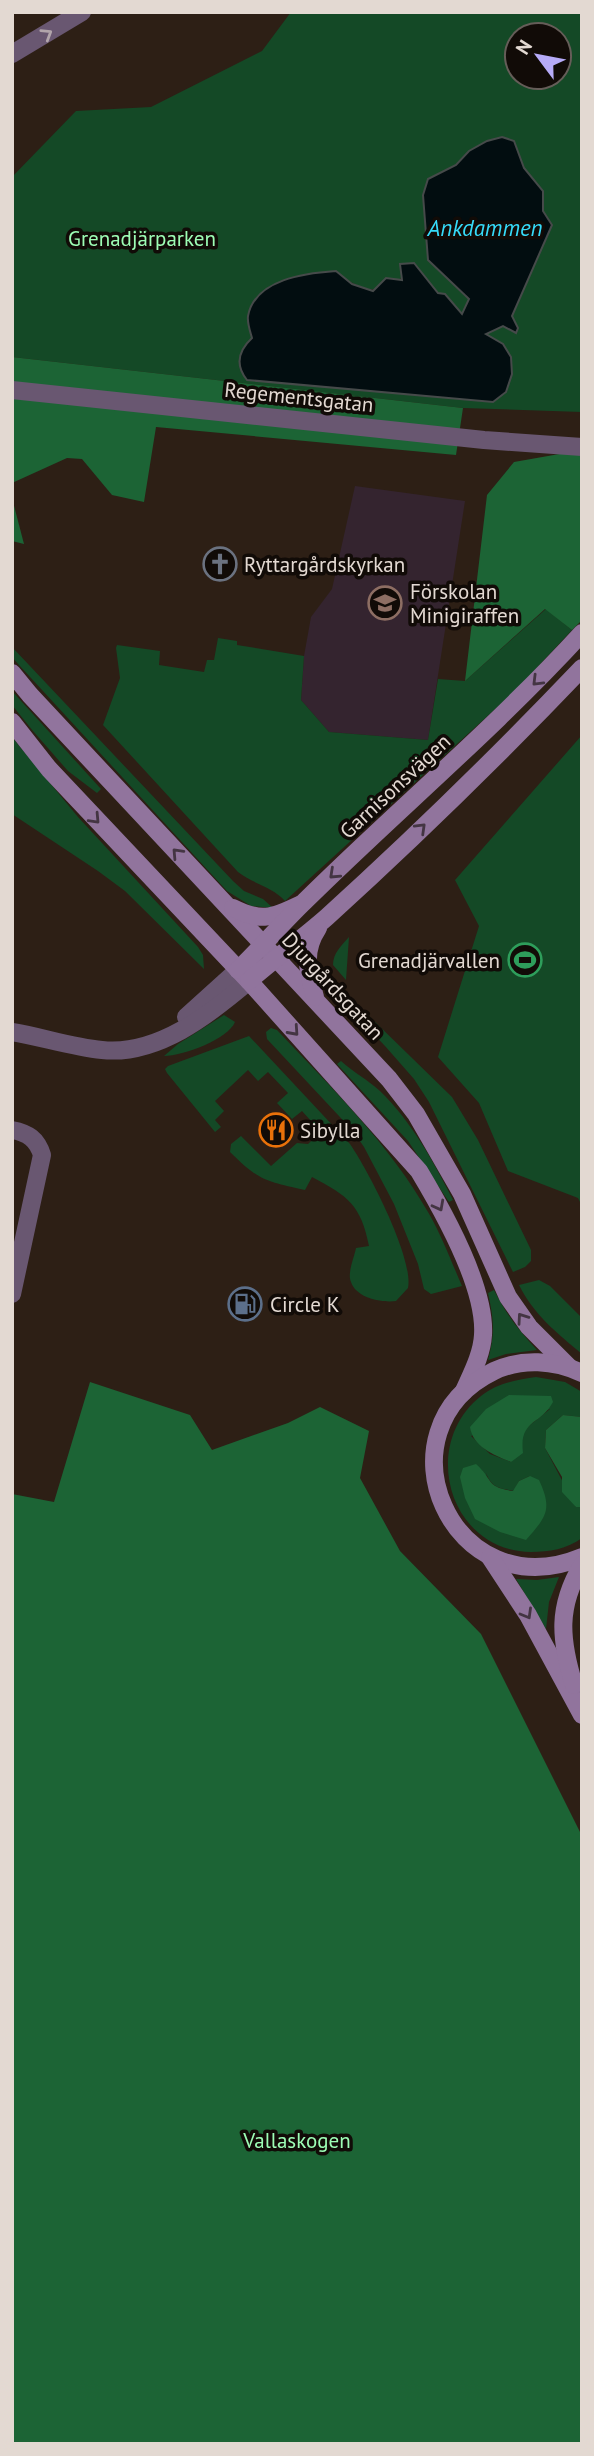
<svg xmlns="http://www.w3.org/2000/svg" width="594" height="2456" font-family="'PT Sans',sans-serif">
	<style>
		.education { fill: #34242f }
		.green { fill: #144926; fill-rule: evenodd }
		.forest { fill: #1c6435 }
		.water { fill: #020d10; stroke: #464a4a; stroke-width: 2 }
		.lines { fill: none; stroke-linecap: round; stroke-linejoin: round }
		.street { stroke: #695771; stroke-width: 18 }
		.secondary { stroke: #91749d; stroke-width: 18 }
		.oneway { stroke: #b2a5ab }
		.oneway2 { stroke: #443543 }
		.labels { text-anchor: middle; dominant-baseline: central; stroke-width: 7; stroke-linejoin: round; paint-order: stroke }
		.park-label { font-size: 21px; fill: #9dfdb5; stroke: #110b07 }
		.street-label { font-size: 21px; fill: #e3d9d2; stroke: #110b07 }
		.poi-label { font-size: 21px; fill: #e3d9d2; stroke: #110b07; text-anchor: start }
		.water-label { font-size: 23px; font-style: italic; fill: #36dbf9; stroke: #110b07 }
	</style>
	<rect width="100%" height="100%" fill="#2d1f15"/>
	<path class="education" d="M355,486l110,15 -37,239 -99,-8 -28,-32 3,-44 7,-39 21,-28z"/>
	<g class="green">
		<path d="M291,12h291v400l-119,-4 -451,-51v-180l64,-66 75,-4 111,-56zM517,35h42v42h-42zM514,141l10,27 19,23v20l9,14 -40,92 6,11 -2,5 -13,-7 -18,8 18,10c8,28 14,38 -10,58l-246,-22 -3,-34 92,-75c30,26 55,26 77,-8l25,31h7l17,20 7,-14 -41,-40 -5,-65 5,-16 28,-14 13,-14z"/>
		<path d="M546,609l26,21 -56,60 -231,211c-12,-14 -32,-17 -47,-29l-135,-147 17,-47 -4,-30 1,-3 43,6 -1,14 45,7 3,-12h7l4,-22 19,3v4l67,11 -3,44 28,32 99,8 10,-61 27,2z"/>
		<path d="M12,647l221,234 11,10 19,8 10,9 -22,-2 -24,-15 -208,-226 -7,-8z"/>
		<path d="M12,691l89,98 -4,4 -29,-22 -35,-40 -21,-26z"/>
		<path d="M582,735v471l-4,-8 -70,-27 -29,-68 -41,-46 41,-131 -24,-46z"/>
		<path d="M12,737l66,80 120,130 5,8 1,14 -79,-78 -27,-20 -86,-57z"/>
		<path d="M349,937l-3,43 -13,-15c0,-12 8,-19 16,-28z"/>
		<path d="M329,977l123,120 26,43 53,110v11l-6,6 -12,5 -84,-170 -15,-23 -29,-33 -59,-62 -1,-3z"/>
		<path d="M224,1015l11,7c-7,17 -52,34 -71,34l14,-12z"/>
		<path d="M271,1028l6,2c54,57 112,114 151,182 14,24 23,49 34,74l-31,8 -7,-5 -6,-25 -24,-60 -30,-57 -11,-16 -86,-92 -1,-7z"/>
		<path d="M249,1036l101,108c18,26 64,114 58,144l-12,13c-14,2 -40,-3 -45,-19 -4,-8 3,-24 5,-34l13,-2c-8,-41 -21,-50 -57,-69l-7,13c-39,-9 -46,-9 -75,-38l1,-8 10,-8 30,30 26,-23 11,1 13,-12 -19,-21 -10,8 -15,-16 11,-10 -20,-21 -10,9 -10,-11 -33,31 9,10 -9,9 6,7 -6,5 -48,-59 -2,-4 3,-3z"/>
		<path d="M341,1061c12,11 27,19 39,30 31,30 54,71 73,109l-4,2 -41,-61 -71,-77z"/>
		<path d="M539,1280l11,6 32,32v36c-25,-21 -48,-39 -63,-69z"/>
		<path d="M494,1290c12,24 25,41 43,60l-31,4 -18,6c7,-26 6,-40 0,-67z"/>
		<path d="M536,1377l29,5 17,10v25l-19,-2 -17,15 -1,18 31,59h6v31c-15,11 -33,14 -51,14 -82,-1 -112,-107 -50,-156 16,-13 36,-16 55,-19zM550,1409l-25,20 -14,33 -21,-8 -19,-18zM486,1473c6,15 13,15 28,18l5,-10 11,-5 -30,56z"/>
		<path d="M559,1577l-10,25 -3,27 -30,-50 21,1z"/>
	</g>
	<g class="forest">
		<path d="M12,357l451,51 -7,47 -300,-28 -12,75 -32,-7 -30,-36 -15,-1 -55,25z"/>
		<path d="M582,450v170l-10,10 -27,-21 -80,72 22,-186 27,-33z"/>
		<path d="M12,498l12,46 -12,-3z"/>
		<path d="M90,1382l100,33 22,35 76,-27 32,-16 49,24 -9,47 40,73 81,83 101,202v608h-570v-950l42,8z"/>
		<path d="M509,1395l42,1 2,6c-13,24 -34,17 -30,51l-12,9c-17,-7 -38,-15 -41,-35l16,-18z"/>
		<path d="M563,1415l19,2v90h-6l-14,-15v-15l-17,-29 1,-18z"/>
		<path d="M476,1464c18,16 9,23 37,27l6,-10 11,-5 9,4c14,30 7,37 -13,60l-26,-8 -25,-13 -10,-21 -5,-21 3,-9z"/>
	</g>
	<path class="water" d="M502,137l12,4 10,27 19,23v20l9,14 -40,91 6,12 -2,5 -13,-7 -17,8 17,10 8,13 1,17 -6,18 -13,10 -246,-22c-12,-15 -9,-29 5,-42 -2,-7 -5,-15 -4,-22 7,-37 58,-43 88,-45l16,13 21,7 13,-13 16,2 -2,-16 14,-1 24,30 7,1 17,20 7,-15 -41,-39 -5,-65 5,-16 28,-14 13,-14 18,-10z"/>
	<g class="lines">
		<g class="street">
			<path d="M12,54l70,-42"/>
			<path d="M12,390l472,50 98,7"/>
			<path d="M186,1017l52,-47"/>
			<path d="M12,1032c30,5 60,15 90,18 55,6 107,-35 147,-69"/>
			<path d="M12,1130c16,3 25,9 30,25l-30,139"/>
		</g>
		<g class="secondary">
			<path d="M12,673l18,22 359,384 27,35 46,80 46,103 21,30 40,40"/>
			<path d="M12,722l37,47 200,212 170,190c24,40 67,117 64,164 -1,19 -11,38 -19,56"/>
			<path d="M233,908c28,14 39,10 66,-3"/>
			<path d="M238,970c23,-22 44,-47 67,-69 91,-90 190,-173 277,-268"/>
			<path d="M249,981c25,-22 53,-42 78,-64 88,-80 173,-163 255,-249"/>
			<path d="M315,997c-7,-26 -13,-45 3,-69"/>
			<path d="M582,1373c-28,-13 -60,-15 -88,-2 -121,59 -42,240 88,186"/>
			<path d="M490,1557l38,58 54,100"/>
			<path d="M574,1685c-14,-46 -17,-78 8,-120"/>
		</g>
	</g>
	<defs><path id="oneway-chevron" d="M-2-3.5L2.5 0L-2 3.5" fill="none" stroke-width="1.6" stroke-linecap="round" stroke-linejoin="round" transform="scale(1.75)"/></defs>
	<use class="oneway" href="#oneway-chevron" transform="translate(47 34) rotate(-32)"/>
	<g class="oneway2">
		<use href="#oneway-chevron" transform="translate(537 681) rotate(135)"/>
		<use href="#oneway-chevron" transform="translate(95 819) rotate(47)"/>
		<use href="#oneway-chevron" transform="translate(421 828) rotate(-44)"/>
		<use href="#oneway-chevron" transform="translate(177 853) rotate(-133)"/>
		<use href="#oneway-chevron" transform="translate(334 874) rotate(137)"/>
		<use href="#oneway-chevron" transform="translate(294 1031) rotate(48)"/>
		<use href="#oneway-chevron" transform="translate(439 1206) rotate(62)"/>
		<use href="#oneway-chevron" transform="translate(522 1318) rotate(-125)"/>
		<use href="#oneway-chevron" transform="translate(527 1614) rotate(60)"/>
	</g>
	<defs>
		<symbol id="church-ring" viewBox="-11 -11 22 22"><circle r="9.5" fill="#110b07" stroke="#6b7280" stroke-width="1.5"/><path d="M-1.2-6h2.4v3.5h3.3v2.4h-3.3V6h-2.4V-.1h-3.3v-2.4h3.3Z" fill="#6b7280"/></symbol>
		<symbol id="school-ring" viewBox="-11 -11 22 22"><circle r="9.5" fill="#110b07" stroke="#8d6e63" stroke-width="1.5"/><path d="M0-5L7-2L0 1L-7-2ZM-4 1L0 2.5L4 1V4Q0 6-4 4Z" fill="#8d6e63"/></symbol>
		<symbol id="stadium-ring" viewBox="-11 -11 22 22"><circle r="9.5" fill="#110b07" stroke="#2e9e5b" stroke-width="1.5"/><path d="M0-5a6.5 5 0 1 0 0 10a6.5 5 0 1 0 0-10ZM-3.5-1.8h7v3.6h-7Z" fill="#2e9e5b"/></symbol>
		<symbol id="restaurant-ring" viewBox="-11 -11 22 22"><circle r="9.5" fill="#110b07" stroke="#e8710a" stroke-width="1.5"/><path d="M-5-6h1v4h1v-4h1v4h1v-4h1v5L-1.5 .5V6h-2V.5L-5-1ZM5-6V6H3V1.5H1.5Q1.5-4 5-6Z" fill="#e8710a"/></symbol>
		<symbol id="fuel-ring" viewBox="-11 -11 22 22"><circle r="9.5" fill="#110b07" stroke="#5c6f8a" stroke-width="1.5"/><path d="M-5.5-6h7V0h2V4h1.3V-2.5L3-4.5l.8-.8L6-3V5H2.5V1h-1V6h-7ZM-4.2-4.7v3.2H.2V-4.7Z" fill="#5c6f8a"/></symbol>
	</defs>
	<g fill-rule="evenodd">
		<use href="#church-ring" x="201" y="545" width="38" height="38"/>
		<use href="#school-ring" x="366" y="584" width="38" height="38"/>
		<use href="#stadium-ring" x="506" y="941" width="38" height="38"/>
		<use href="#restaurant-ring" x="257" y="1111" width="38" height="38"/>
		<use href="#fuel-ring" x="226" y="1285" width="38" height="38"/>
	</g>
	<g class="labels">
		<g class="park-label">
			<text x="142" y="238">Grenadjärparken</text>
			<text x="297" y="2140">Vallaskogen</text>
		</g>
		<g class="street-label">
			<text transform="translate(299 397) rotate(6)">Regementsgatan</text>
			<text transform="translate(395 786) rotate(-43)">Garnisonsvägen</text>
			<text transform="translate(333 986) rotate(47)">Djurgårdsgatan</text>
		</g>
		<g class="poi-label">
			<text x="244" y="564">Ryttargårdskyrkan</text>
			<text x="410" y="591">Förskolan<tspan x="410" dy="24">Minigiraffen</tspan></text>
			<text x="500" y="960" text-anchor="end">Grenadjärvallen</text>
			<text x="300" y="1130">Sibylla</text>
			<text x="270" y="1304">Circle K</text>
		</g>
		<g class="water-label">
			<text x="485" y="227">Ankdammen</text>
		</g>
	</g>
	<rect width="594" height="2456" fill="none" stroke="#e3d9d2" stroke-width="28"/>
	<g transform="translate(538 56) rotate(302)"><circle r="33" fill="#110b07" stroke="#655d58" stroke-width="2"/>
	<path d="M0-5L12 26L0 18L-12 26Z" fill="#b6abf8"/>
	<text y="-10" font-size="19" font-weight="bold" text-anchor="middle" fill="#e3d9d2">N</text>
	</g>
</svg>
